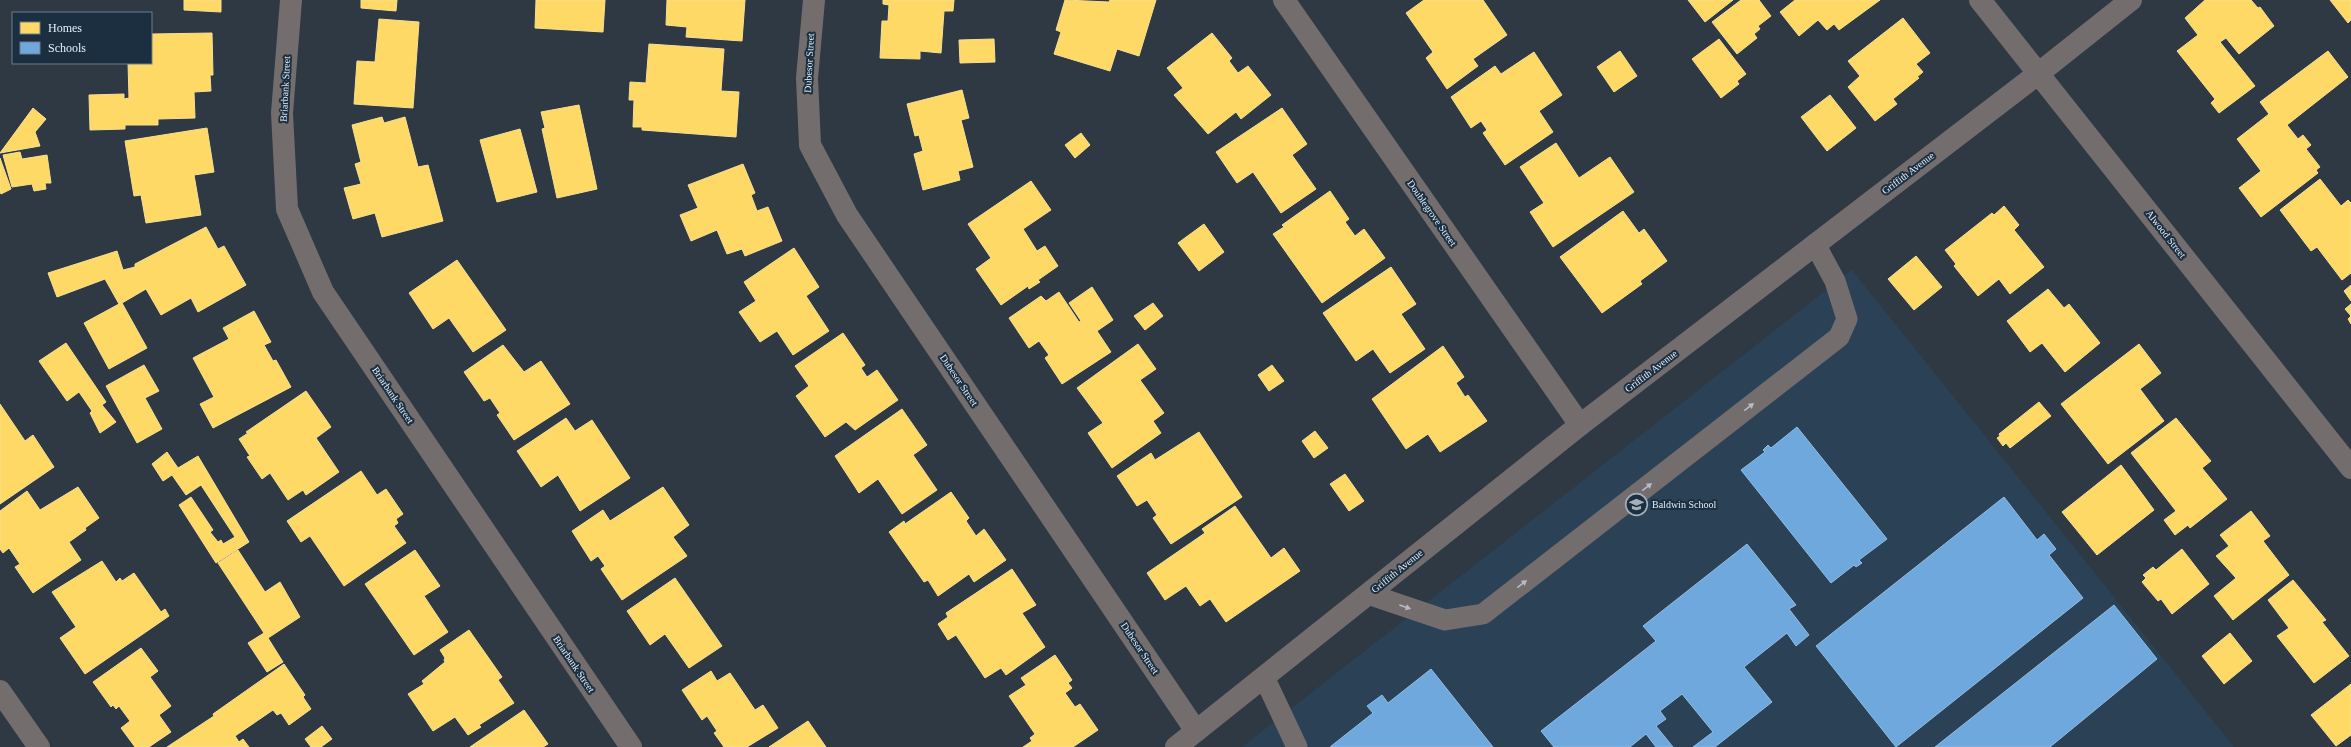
<svg xmlns="http://www.w3.org/2000/svg" width="2351" height="747" font-family="Georgia,serif">
	<style>
		.built { fill: #2b4256 }
		.homes { fill: #ffd966; stroke: #f7e093 }
		.schools { fill: #6fa8dc; stroke: #92bde5 }
		.lines { fill: none; stroke-linecap: round; stroke-linejoin: round }
		.lane { stroke: #746d6e; stroke-width: 21 }
		.street { stroke: #746d6e; stroke-width: 22 }
		.oneway { fill: #b7bbc3 }
		.labels { text-anchor: middle; dominant-baseline: central; stroke-width: 4; stroke-linejoin: round; paint-order: stroke }
		.street-label { font-size: 10px; fill: #e3effb; stroke: #1c2f40 }
		.poi-label { font-size: 10px; fill: #e3effb; stroke: #1c2f40; text-anchor: start }
	</style>
	<rect width="100%" height="100%" fill="#2e3943"/>
	<path class="built" d="M1852,270l382,477h-992z"/>
	<g class="homes">
		<path d="M184,0h37v12l-37,-2z"/>
		<path d="M361,0h36l-1,11 -35,-3z"/>
		<path d="M536,0h69l-2,32 -68,-4z"/>
		<path d="M667,0h78l-3,41 -56,-4 1,-10 -21,-2z"/>
		<path d="M883,0h71l-1,11h-9l-3,42 -21,-2v8l-40,-1 2,-37h6l1,-16 -6,-1z"/>
		<path d="M1065,0l44,2 1,-2h46l-17,56 -22,-7 -7,22 -56,-17 7,-22 -5,-2z"/>
		<path d="M1424,0h59l24,35 -34,24 5,7 -31,23 -21,-31 7,-6 -27,-39z"/>
		<path d="M1688,0h45l-28,22z"/>
		<path d="M1741,0h18l12,16 -13,10 2,3 -6,5 3,4 -20,16 -25,-32z"/>
		<path d="M1795,0h85l-41,30 -5,-6 -7,6 -9,-10 -19,16 -19,-24z"/>
		<path d="M2205,0h46l7,8 2,-1 14,19 -35,28 -13,-16 -6,4 35,44 -36,27 -8,-10 4,-4 -38,-48 21,-16 -13,-17z"/>
		<path d="M2330,0h21v20l-3,3z"/>
		<path d="M1903,18l27,35 -14,11 7,8 -6,5 2,1 -26,21 4,5 -22,17 -27,-34 12,-11 -12,-15z"/>
		<path d="M379,19l40,3 -6,86 -59,-4 3,-43 18,1z"/>
		<path d="M212,33l1,42h-3l1,16 -17,1 1,26 -37,1v6h-33v4l-35,1 -1,-35 35,-1v5l5,-1 -1,-35h23v-29z"/>
		<path d="M1212,33l20,25 -3,3 9,12 10,-7 23,29 -30,24 -5,-7 -28,22 -34,-39 9,-7 -16,-20z"/>
		<path d="M994,39l1,23 -35,1 -1,-23z"/>
		<path d="M1719,39l27,35 -9,7 2,3 -18,14 -29,-39z"/>
		<path d="M649,44l75,5 -3,42 18,1 -3,45 -94,-7v-3h-9l1,-27h-5l1,-18 16,1z"/>
		<path d="M1620,51l17,25 -23,16 -17,-25z"/>
		<path d="M2328,51l20,26 -61,48 11,14 5,-4 8,10 -5,4 14,18 -4,3 2,3 -57,44 -22,-29 22,-17 -24,-32 32,-25 -9,-12z"/>
		<path d="M1534,52l28,43 -23,16 14,21 -48,33 -22,-32 4,-3 -6,-9 -10,7 -20,-31 44,-31 6,8z"/>
		<path d="M962,90l7,28 -8,2 12,47 -15,4 2,9 -37,10 -9,-36 9,-3 -4,-16 -4,1 -8,-32z"/>
		<path d="M1830,95l26,33 -29,23 -26,-34z"/>
		<path d="M579,105l18,84 -40,9 -15,-69 3,-1 -4,-16z"/>
		<path d="M33,108l13,11 -11,13 5,14 -40,7z"/>
		<path d="M1282,108l25,36 -15,11 24,34 -35,24 -28,-41 -16,11 -21,-31z"/>
		<path d="M382,117l2,6 21,-6 13,50 10,-2 15,56 -61,16 -7,-24 -22,6 -9,-31 17,-4 -6,-20 6,-2 -9,-37z"/>
		<path d="M207,128l7,44 -20,3 7,40 -55,8 -5,-28 -7,1 -9,-55z"/>
		<path d="M520,129l17,63 -40,10 -17,-62z"/>
		<path d="M1081,133l9,12 -15,13 -10,-13z"/>
		<path d="M1556,143l23,35 31,-21 24,35 -81,55 -23,-35 14,-9 -24,-36z"/>
		<path d="M20,152l2,7 25,-4 4,28h-6l1,6 -12,2 -2,-7 -20,3 -9,-32z"/>
		<path d="M0,158l11,31 -10,5 -1,-2z"/>
		<path d="M743,164l12,29 -4,2 6,16 11,-4 14,34 -37,15 -3,-7 -15,5 -10,-24 -26,11 -11,-26 18,-7 -10,-23z"/>
		<path d="M2320,179l21,27 7,-6 3,3v70l-9,7 -25,-33 -6,4 -31,-41z"/>
		<path d="M1031,181l20,29 -28,19 14,22 8,-5 13,20 -20,14 2,2 -11,7 -1,-3 -27,19 -25,-36 15,-11 -23,-34z"/>
		<path d="M1330,191l19,28 -4,3 10,14 9,-7 21,29 -63,45 -49,-69 11,-7 -2,-2z"/>
		<path d="M2004,206l15,19 -5,5 30,37 -34,27 -11,-15 -21,17 -24,-30 2,-2 -11,-14 47,-37 2,2z"/>
		<path d="M1623,211l16,22 5,-4 23,32 -27,20 2,3 -40,29 -42,-56z"/>
		<path d="M1204,224l20,28 -25,19 -21,-28z"/>
		<path d="M206,227l12,22 6,-3 22,39 -48,27 -7,-14 -30,17 -15,-26 -24,14 25,45 -38,21 -25,-46 35,-19 -14,-25 -48,18 -9,-24 69,-22 6,19 12,-3v-3z"/>
		<path d="M794,248l25,39 -13,9 23,35 -36,24 -16,-24 -17,11 -21,-30 17,-11 -12,-19z"/>
		<path d="M1916,256l26,31 -28,23 -26,-31z"/>
		<path d="M457,260l49,70 -33,22 -24,-34 -16,11 -24,-36z"/>
		<path d="M1391,267l25,37 -15,10 24,35 -35,24 -17,-24 -17,12 -33,-48z"/>
		<path d="M2351,285v16l-7,-10z"/>
		<path d="M1092,287l21,33 -16,11 14,21 -49,32 -17,-26 4,-3 -10,-14 -10,7 -20,-30 32,-22 5,5 13,-9 20,30 2,-1 -12,-18z"/>
		<path d="M2048,289l16,19 5,-4 31,39 -35,29 -23,-29 -12,9 -23,-31z"/>
		<path d="M1153,303l10,13 -18,14 -11,-14z"/>
		<path d="M2351,304v20l-3,-5 3,-3 -6,-7z"/>
		<path d="M254,311l17,31 -7,3 9,16 3,-1 15,27 -78,41 -13,-24 14,-7 -21,-39 36,-19 -6,-11z"/>
		<path d="M843,333l22,32 -4,3 6,9 10,-7 21,30 -43,30 -9,-8 -21,15 -29,-41 13,-10 -14,-20z"/>
		<path d="M66,343l40,59 -4,3 14,17 -16,11 -10,-20 2,-2 -13,-19 -12,9 -28,-40z"/>
		<path d="M1138,344l18,25 -16,11 24,33 -11,8 8,12 -49,35 -24,-35 15,-10 -26,-35z"/>
		<path d="M2139,344l22,29 -21,16 24,32 -56,43 -47,-60z"/>
		<path d="M503,345l21,27 17,-11 29,43 -56,36 -17,-25 3,-2 -10,-15 -6,3 -20,-29z"/>
		<path d="M1443,346l21,31 -8,6 9,14 3,-2 19,26 -47,31 -12,-18 -22,15 -34,-50z"/>
		<path d="M144,365l15,26 -14,7 17,31 -25,14 -31,-57z"/>
		<path d="M1272,365l12,16 -15,10 -11,-16z"/>
		<path d="M306,391l25,36 -15,11 23,34 -33,23 -3,-5 -15,10 -18,-27 -8,6 -15,-22 3,-1 -11,-17 9,-6 -2,-1z"/>
		<path d="M2039,402l12,14 -41,32 -4,-5 -3,3 -6,-8 3,-2 -1,-2z"/>
		<path d="M0,404l25,37 8,-6 21,32 -54,37z"/>
		<path d="M902,409l25,36 -14,10 24,35 -35,24 -24,-35 -19,14 -24,-37z"/>
		<path d="M566,418l9,13 17,-11 38,58 -50,33 -22,-36 -17,12 -24,-36z"/>
		<path d="M2176,418l35,43 -9,7 25,31 -37,29 -2,-3 -13,10 -11,-15 12,-9 -45,-58z"/>
		<path d="M1315,431l13,17 -14,10 -12,-17z"/>
		<path d="M1199,432l43,65 -71,47 -18,-26 4,-3 -10,-15 -10,6 -20,-30 34,-23 4,7z"/>
		<path d="M167,452l11,16 20,-12 51,86 -33,21 -37,-58 12,-8 22,33 -3,2 8,10 3,-2 2,4 12,-7 -34,-52 -15,10 -14,-20 -9,6 -11,-17z"/>
		<path d="M2121,465l33,45 -57,45 -35,-43z"/>
		<path d="M361,471l16,24 9,-6 17,25 -7,5 2,4 -4,3 12,17 -62,43 -34,-50 -9,6 -14,-21z"/>
		<path d="M1345,474l19,27 -15,10 -19,-27z"/>
		<path d="M78,487l21,31 -14,10 1,2 -17,12 12,18 -48,33 -18,-26 5,-3 -11,-16 -6,5 -3,-4v-38l27,-20 13,19z"/>
		<path d="M663,487l26,38 -16,12 14,19 -65,44 -21,-31 4,-3 -7,-10 -7,5 -19,-30 31,-21 7,11z"/>
		<path d="M951,492l18,26 -3,3 10,15 8,-7 22,31 -32,22 -5,-8 -31,22 -10,-16 -4,2 -35,-50 15,-11 1,3z"/>
		<path d="M1235,506l36,52 13,-10 16,23 -74,51 -16,-23 -10,7 -14,-20 -21,14 -18,-27 58,-40 -3,-4z"/>
		<path d="M2251,511l19,25 -7,5 26,34 -56,45 -19,-24 22,-18 -20,-22 13,-10 -9,-11z"/>
		<path d="M2182,549l27,35 -37,30 -11,-15 -3,2 -16,-19 4,-4 -3,-3 10,-8 3,3z"/>
		<path d="M238,550l27,42 15,-10 20,35 -32,21 15,24 -16,10 -19,-29 16,-10 -46,-70z"/>
		<path d="M415,550l25,36 -16,10 24,36 -34,23 -49,-71z"/>
		<path d="M102,561l14,21 4,-4 2,3 12,-8 27,39 4,-3 4,7 -84,58 -25,-36 16,-11 -24,-35z"/>
		<path d="M1012,569l24,36 -14,8 23,34 -39,28 -5,-7 -16,10 -29,-43 -8,5 -10,-16 10,-7 -2,-4z"/>
		<path d="M675,578l47,68 -33,22 -24,-34 -15,11 -23,-34z"/>
		<path d="M2293,580l33,40 -4,2 27,34 -35,27 -37,-47 12,-8 -21,-28z"/>
		<path d="M469,630l33,47 -4,3 16,23 -35,22 2,2 -13,8 -13,-18 -22,14 -25,-37 16,-10 -2,-3 23,-19 -1,-2 1,-2 -5,-8z"/>
		<path d="M2230,633l22,28 -28,23 -22,-28z"/>
		<path d="M141,648l17,23 -8,6 21,29 -12,9 12,17 -22,15h-14l-14,-19 9,-7 -11,-15 -3,3 -3,-4 -2,2 -18,-25z"/>
		<path d="M1055,655l17,25 -4,3 4,5 -7,5 10,14 5,-3 18,26 -25,17h-50l9,-6 -2,-3 5,-4 -26,-38 17,-11 -5,-7z"/>
		<path d="M284,664l21,31 -2,2 8,12 -22,16 -8,-12 -4,2 -4,-5 -38,26 4,6 4,-3 6,8h-82l47,-31 -1,-2z"/>
		<path d="M711,671l6,10 13,-8 25,37 8,-5 15,23 -31,19h-23l-10,-14 3,-2 -10,-15 -5,4 -20,-30z"/>
		<path d="M2351,684v51l-15,11 -25,-31z"/>
		<path d="M524,710l24,34 -5,3h-73z"/>
		<path d="M808,721l18,26h-57z"/>
		<path d="M322,726l10,13 -11,8h-10l-6,-8z"/>
	</g>
	<g class="schools">
		<path d="M1797,427l90,112 -28,21 3,3 -6,4 -2,-2 -23,18 -90,-113 24,-18 -2,-2 5,-5 3,3z"/>
		<path d="M2004,497l33,43 7,-6 12,15 -7,6 34,43 -187,149 -80,-101z"/>
		<path d="M1747,544l49,61 -7,4 20,26 -13,11 -9,-13 -43,34 28,35 -57,45h-22l20,-15 -31,-38 -22,17 6,8 -10,7 17,21h-17l-10,-13 -16,13h-76l-13,-16 115,-90 -13,-15z"/>
		<path d="M2114,605l43,54 -107,88h-115z"/>
		<path d="M1431,669l62,78h-163l43,-34 -6,-7 15,-11 6,8z"/>
	</g>
	<g class="lines">
		<g class="lane">
			<path d="M1368,594l77,26 38,-6 356,-277 8,-18 -12,-38 -20,-37"/>
			<path d="M1264,677l33,70"/>
		</g>
		<g class="street">
			<path d="M291,0l-9,113 5,96 36,83 308,455"/>
			<path d="M814,0l-7,78 3,67 37,70 349,516"/>
			<path d="M1284,0l296,425"/>
			<path d="M1980,0l371,468"/>
			<path d="M0,691l39,56"/>
			<path d="M1176,747l404,-322 459,-352 92,-73"/>
		</g>
	</g>
	<defs><path id="oneway-solid" d="M-6-.8H1V-3.2L6.5 0L1 3.2V.8H-6Z"/></defs>
	<g class="oneway">
		<use href="#oneway-solid" transform="translate(1749 407) rotate(-38)"/>
		<use href="#oneway-solid" transform="translate(1647 487) rotate(-38)"/>
		<use href="#oneway-solid" transform="translate(1522 584) rotate(-38)"/>
		<use href="#oneway-solid" transform="translate(1405 607) rotate(19)"/>
	</g>
	<defs>
		<symbol id="school-ring" viewBox="-11 -11 22 22"><circle r="9.5" fill="#1c2f40" stroke="#a4afbb" stroke-width="1.5"/><path d="M0-5L7-2L0 1L-7-2ZM-4 1L0 2.5L4 1V4Q0 6-4 4Z" fill="#a4afbb"/></symbol>
	</defs>
	<g fill-rule="evenodd">
		<use href="#school-ring" x="1624" y="492" width="25" height="25"/>
	</g>
	<g class="labels">
		<g class="street-label">
			<text transform="translate(809 63) rotate(-87)">Dubesor Street</text>
			<text transform="translate(285 89) rotate(-87)">Briarbank Street</text>
			<text transform="translate(1908 173) rotate(-37)">Griffith Avenue</text>
			<text transform="translate(1432 213) rotate(55)">Doublegrove Street</text>
			<text transform="translate(2166 234) rotate(52)">Alwood Street</text>
			<text transform="translate(1651 371) rotate(-37)">Griffith Avenue</text>
			<text transform="translate(959 380) rotate(56)">Dubesor Street</text>
			<text transform="translate(393 395) rotate(56)">Briarbank Street</text>
			<text transform="translate(1397 571) rotate(-39)">Griffith Avenue</text>
			<text transform="translate(1140 648) rotate(56)">Dubesor Street</text>
			<text transform="translate(574 664) rotate(56)">Briarbank Street</text>
		</g>
		<g class="poi-label">
			<text x="1652" y="504">Baldwin School</text>
		</g>
	</g>
	<rect x="12" y="12" width="140" height="52" fill="#1c2f40" stroke="#6c7c8b"/>
	<rect x="20" y="22" width="20" height="12" fill="#ffd966" stroke="#6c7c8b"/>
	<text x="48" y="32" font-size="12" fill="#e3effb">Homes</text>
	<rect x="20" y="42" width="20" height="12" fill="#6fa8dc" stroke="#6c7c8b"/>
	<text x="48" y="52" font-size="12" fill="#e3effb">Schools</text>
</svg>
